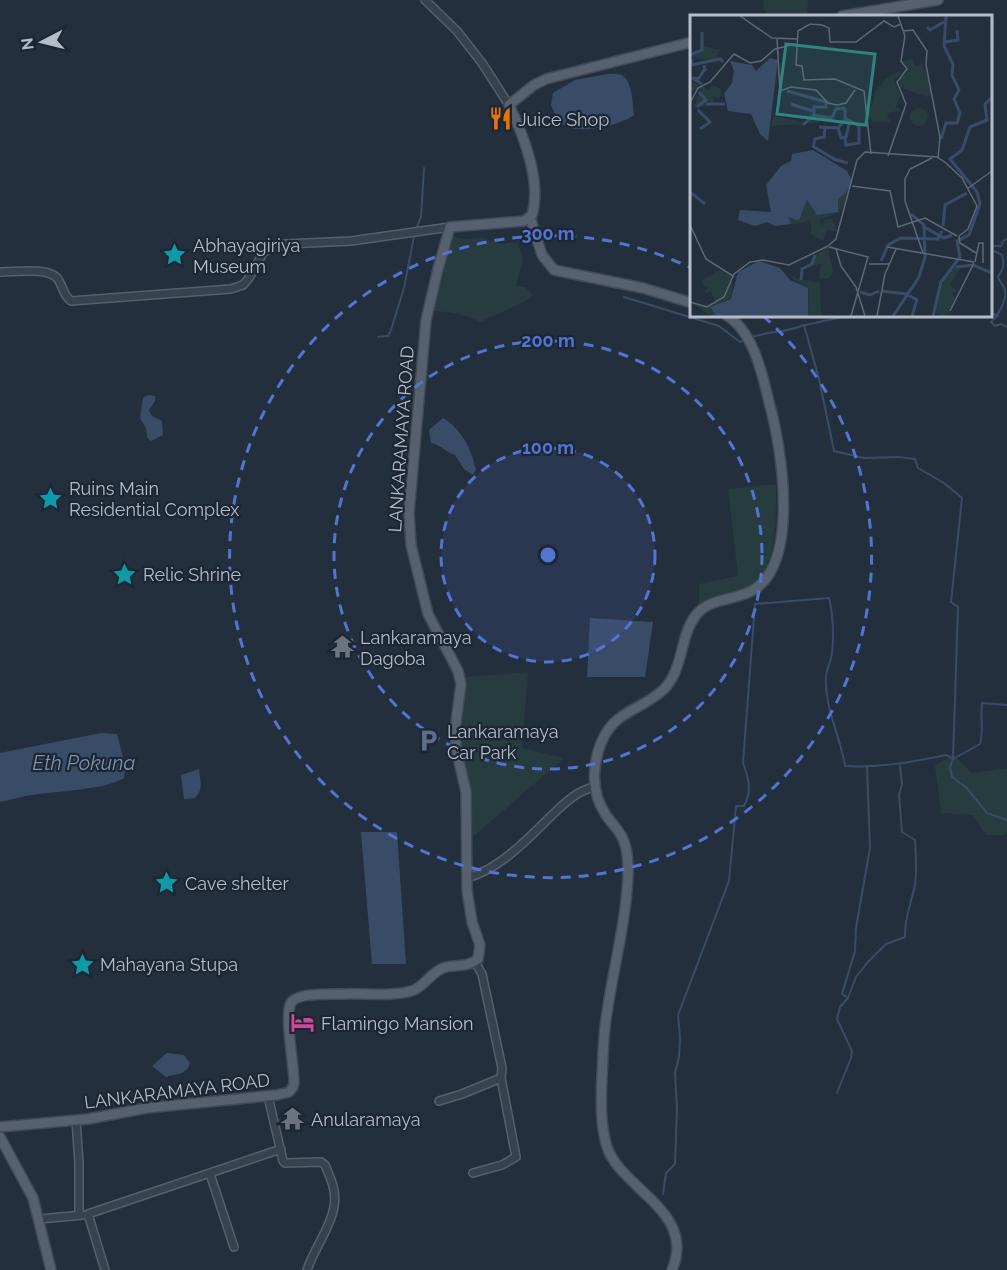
<svg xmlns="http://www.w3.org/2000/svg" width="1007" height="1270" font-family="Raleway,sans-serif">
	<style>
		.green { fill: #263c3f }
		.water { fill: #394c67 }
		.lines { fill: none; stroke-linecap: round; stroke-linejoin: round }
		.stream { stroke: #394c67; stroke-width: 2 }
		.minor-casing { stroke: #565f6c; stroke-width: 10 }
		.major-casing { stroke: #414a57; stroke-width: 12 }
		.minor { stroke: #38414e; stroke-width: 7 }
		.major { stroke: #56606e; stroke-width: 9 }
		.ring { fill: none; stroke: #5274d3; stroke-width: 3; stroke-dasharray: 10 8 }
		.labels { text-anchor: middle; dominant-baseline: central; stroke-width: 4.5; stroke-linejoin: round; paint-order: stroke }
		.poi-label { font-size: 18px; fill: #b4bcc9; stroke: #1d2633; text-anchor: start }
		.street-label { font-size: 18px; fill: #b4bcc9; stroke: #1d2633 }
		.water-label { font-size: 20px; font-style: italic; fill: #7c92b1; stroke: #1d2633 }
		.inset-river { fill: none; stroke: #394c67; stroke-width: 3 }
		.inset-road { fill: none; stroke: #5e6776; stroke-width: 1.5 }
		.view { fill: #308480; fill-opacity: 0.15; stroke: #308480; stroke-width: 3 }
		.inset-edge { fill: none; stroke: #b4bcc9; stroke-width: 3 }
		.centre { fill: #5274d3; stroke: #1d2633; stroke-width: 3 }
		.ring-label { font-size: 18px; text-anchor: middle; font-weight: bold; fill: #5274d3; stroke: #1d2633; stroke-width: 4.5; stroke-linejoin: round; paint-order: stroke }
	</style>
	<rect width="100%" height="100%" fill="#242f3e"/>
	<g class="green">
		<path d="M763,0h45l-1,16h-37l-6,-7z"/>
		<path d="M454,236l10,3 20,-1 17,6 16,-2 6,17 -7,27 9,1 8,8 -9,7 -44,20c-16,-8 -29,-10 -46,-11l6,-35z"/>
		<path d="M776,484c0,28 1,78 -20,99 -13,13 -40,17 -57,21v-20l39,-8 -10,-87z"/>
		<path d="M528,672l-6,76 42,10 -91,79 -2,-44 -9,-35 -3,-21 -1,-16 6,-21 2,-23z"/>
		<path d="M953,754l19,19 35,-5v65l-2,2h-19l-13,-20 -32,-2 -6,-47z"/>
	</g>
	<g class="water">
		<path d="M608,74c5,0 11,-1 15,2 9,5 10,29 11,39 -14,10 -39,15 -56,14 -7,0 -13,-4 -19,-6l-8,-18 2,-12 22,-13z"/>
		<path d="M149,395l6,1v5l-6,9 3,6 10,5 1,14 -12,6 -4,-4 -1,-9 -6,-10 3,-20z"/>
		<path d="M443,418c19,12 28,30 33,52l-3,5 -9,-6 -9,-14c-9,-3 -16,-11 -24,-12l-2,-13z"/>
		<path d="M590,618l63,4 -8,55h-58z"/>
		<path d="M101,733l16,1 8,32 -1,12c-20,12 -67,13 -92,17 -11,1 -21,5 -32,7v-49z"/>
		<path d="M199,769c1,12 5,20 -4,29l-11,1 -3,-24z"/>
		<path d="M361,832h36l9,132h-34z"/>
		<path d="M167,1053l17,2 6,8c-3,12 -14,11 -24,14l-14,-11z"/>
	</g>
	<g class="lines">
		<g class="stream">
			<path d="M990,246h11l2,-5 4,-2"/>
			<path d="M990,249l12,6c2,9 3,13 -4,21 1,6 5,8 7,14 2,10 -7,26 -14,32l4,4 6,-2 6,3"/>
			<path d="M624,297l95,29 21,16 4,-2"/>
			<path d="M990,312l8,4"/>
			<path d="M805,325l47,-10"/>
			<path d="M378,337l10,-1 3,-6 13,-42 11,-57 6,-14 3,-49"/>
			<path d="M749,338c18,-7 37,-5 55,-13l15,54 15,72 30,7 36,-1 15,2 3,9 26,15 18,15 -11,104 7,5 -5,152 -3,8 2,10 14,10 21,26 20,7"/>
			<path d="M848,998l-6,-4 13,-43 1,-23 14,-80 -3,-81"/>
			<path d="M837,1093l14,-35 1,-7 -15,-32 3,-12 8,-9 8,-21 11,-14 19,-19 19,-7c-1,-19 7,-35 10,-53 2,-14 1,-29 0,-44l-13,-8 -3,-37 3,-11 -2,-18"/>
			<path d="M663,1194l3,-21 9,-9 2,-55 -2,-36 4,-16 1,-20 -2,-22 51,-134 7,-75h8c8,-15 5,-27 -1,-43l12,-159 74,-6c4,16 5,38 3,55 -1,8 -5,15 -6,23 -2,31 14,59 19,90 35,2 67,-4 101,-11l7,4 27,-15c4,-14 0,-27 2,-41l25,2"/>
		</g>
		<defs>
			<g id="minor">
				<path d="M425,0l32,31 25,32 27,42"/>
				<path d="M0,272c15,0 52,-6 59,9 5,8 4,14 12,20l160,-12 12,-4 6,-7 14,-25 9,-6 14,-3 65,-3 99,-14"/>
				<path d="M466,878c31,-7 61,-38 83,-60 15,-14 26,-27 46,-31"/>
				<path d="M268,1096l15,65 2,2 36,-1 4,3c3,8 8,17 9,26 5,27 -19,54 -27,79"/>
				<path d="M439,1101l23,-7 39,-16 1,-10 -20,-94 -7,-12"/>
				<path d="M76,1120l3,43v52"/>
				<path d="M473,1173l29,-8 14,-8 -15,-79"/>
				<path d="M210,1174l24,73"/>
				<path d="M40,1219l43,-4"/>
				<path d="M105,1270l-17,-56 193,-65"/>
			</g>
			<g id="major">
				<path d="M842,16l96,-16"/>
				<path d="M530,217l12,38 12,15 89,18 49,15"/>
				<path d="M0,1127l88,-8 59,-11 130,-13 12,-3 4,-5 1,-4c0,-20 -9,-61 -4,-78 3,-13 43,-11 55,-11 19,-1 52,3 69,-4 11,-5 17,-17 29,-22 12,-4 24,0 35,-9l2,-14 -8,-23 -5,-32 -1,-98 -10,-44 -1,-18 6,-46 -3,-13 -30,-57 -17,-69 -2,-32 17,-193 12,-51 12,-42 74,-6 8,-6c10,-33 -9,-81 -23,-110l25,-20 12,-6 146,-37"/>
				<path d="M0,1137l33,61 18,72"/>
				<path d="M672,1270c25,-58 -51,-81 -65,-123 -7,-23 -6,-47 -5,-71 1,-16 1,-33 3,-49 6,-51 21,-101 23,-152 0,-12 0,-26 -6,-38 -4,-8 -11,-14 -16,-22 -13,-19 -14,-41 -8,-63 12,-42 38,-38 65,-62 21,-20 16,-53 33,-75 14,-18 41,-14 59,-26 44,-29 27,-139 15,-183 -7,-29 -16,-75 -44,-91"/>
			</g>
		</defs>
		<use href="#minor" class="minor-casing"/>
		<use href="#major" class="major-casing"/>
		<use href="#minor" class="minor"/>
		<use href="#major" class="major"/>
	</g>
	<circle cx="548" cy="555" r="107" fill="#5274d3" fill-opacity=".12"/>
	<g class="ring">
		<circle cx="548" cy="555" r="107"/>
		<circle cx="548" cy="555" r="214"/>
		<path d="M763 316A321 321 0 1 1 691 268"/>
	</g>
	<defs>
		<symbol id="restaurant-bare" viewBox="-9 -9 18 18"><path d="M-5-6h1v4h1v-4h1v4h1v-4h1v5L-1.5 .5V6h-2V.5L-5-1ZM5-6V6H3V1.5H1.5Q1.5-4 5-6Z" fill="#e8710a" stroke="#1d2633" stroke-width="2.5" paint-order="stroke"/></symbol>
		<symbol id="sight-bare" viewBox="-9 -9 18 18"><path d="M0-6L1.8-2.2L6-1.7L2.9 1.2L3.7 5.4L0 3.3L-3.7 5.4L-2.9 1.2L-6-1.7L-1.8-2.2Z" fill="#0f9aa8" stroke="#1d2633" stroke-width="2.5" paint-order="stroke"/></symbol>
		<symbol id="temple-bare" viewBox="-9 -9 18 18"><path d="M0-6L5-2H3V0L6.5 2.5H4V6H1.5V3h-3V6H-4V2.5H-6.5L-3 0V-2H-5Z" fill="#6b7280" stroke="#1d2633" stroke-width="2.5" paint-order="stroke"/></symbol>
		<symbol id="parking-bare" viewBox="-9 -9 18 18"><path d="M-3.5-5.5H1a3.5 3.5 0 0 1 0 7H-1V5.5H-3.5ZM-1-3.4V-.6H.8a1.4 1.4 0 0 0 0-2.8Z" fill="#5c6f8a" stroke="#1d2633" stroke-width="2.5" paint-order="stroke"/></symbol>
		<symbol id="hotel-bare" viewBox="-9 -9 18 18"><path d="M-6-4.5h1.5V1H6V5H4.5V3h-9V5H-6ZM-4 0a1.8 1.8 0 1 1 3.6 0ZM.5 0V-2.5h3Q6-2.5 6 0Z" fill="#d1479c" stroke="#1d2633" stroke-width="2.5" paint-order="stroke"/></symbol>
	</defs>
	<g fill-rule="evenodd">
		<use href="#restaurant-bare" x="484" y="102" width="33" height="33"/>
		<use href="#sight-bare" x="158" y="238" width="33" height="33"/>
		<use href="#sight-bare" x="34" y="482" width="33" height="33"/>
		<use href="#sight-bare" x="108" y="558" width="33" height="33"/>
		<use href="#temple-bare" x="326" y="630" width="33" height="33"/>
		<use href="#parking-bare" x="412" y="724" width="33" height="33"/>
		<use href="#sight-bare" x="150" y="866" width="33" height="33"/>
		<use href="#sight-bare" x="66" y="948" width="33" height="33"/>
		<use href="#hotel-bare" x="286" y="1006" width="33" height="33"/>
		<use href="#temple-bare" x="276" y="1102" width="33" height="33"/>
	</g>
	<g class="labels">
		<g class="poi-label">
			<text x="518" y="119">Juice Shop</text>
			<text x="193" y="245">Abhayagiriya<tspan x="193" dy="21">Museum</tspan></text>
			<text x="69" y="488">Ruins Main<tspan x="69" dy="21">Residential Complex</tspan></text>
			<text x="143" y="574">Relic Shrine</text>
			<text x="360" y="637">Lankaramaya<tspan x="360" dy="21">Dagoba</tspan></text>
			<text x="447" y="731">Lankaramaya<tspan x="447" dy="21">Car Park</tspan></text>
			<text x="185" y="883">Cave shelter</text>
			<text x="100" y="964">Mahayana Stupa</text>
			<text x="321" y="1023">Flamingo Mansion</text>
			<text x="311" y="1119">Anularamaya</text>
		</g>
		<g class="street-label">
			<text transform="translate(401 439) rotate(-86)">LANKARAMAYA ROAD</text>
			<text transform="translate(177 1091) rotate(-7)">LANKARAMAYA ROAD</text>
		</g>
		<g class="water-label">
			<text x="84" y="763">Eth Pokuna</text>
		</g>
	</g>
	<g transform="translate(690 15)">
		<rect width="302" height="302" fill="#242f3e"/>
		<path d="M13,31l17,4 -7,12 -21,-5zM222,44l3,7 7,-2 7,16 2,14 -4,3 -28,-10 1,-11 9,-4 -7,-11zM208,57l4,1 -8,6 6,17 -4,11 6,3 -15,3 3,9h-17l-6,-11 5,-5 3,-14 10,-13zM1,67l18,8 2,-5 6,2 5,4 -2,7 -7,-1 2,6 -21,5 5,-17 4,1 -3,-3 -9,2zM220 102a9 9 0 1 1 18 0a9 9 0 1 1-18 0ZM120,98l10,10 -49,3 3,-10 33,7zM159,154l3,8 -3,15 -9,20 -21,8 4,6 1,-6 7,-2 7,14 -11,-2 -4,11 -12,-7v-14l-20,5 -3,-8 11,4 8,-21 10,15 21,-3v-13l9,-7 5,-11zM138,232l5,25 -4,7 -10,-1 2,-14 -9,2 2,-10zM262,251l9,1 -11,18 7,6 -5,2 3,5 -8,18h-4l-7,-4 1,-17zM29,255l13,6v17l-1,5 -21,9 5,7 -6,1 -19,-13 13,5 12,-5 -4,-11 -6,3 3,-8h-5l-1,-6zM108,258l-3,5 25,5 1,33h-13l1,-27 -18,-11z" fill="#263c3f"/>
		<path d="M80,43l8,2 -10,81 -8,-7 -9,-20 -23,-3 -4,-17 8,-11 2,-12 -4,-10 22,4 4,6zM123,135l34,21 5,10 -5,11 -9,7v13l-21,3 -10,-15 -8,21 -11,-4 3,7 -16,2 -8,-4 -12,4 -17,-6 2,-10 31,2 -5,-27 15,-19 10,-5 1,-7zM69,246l21,7 10,12 18,8v28h-98l5,-2 -5,-7 21,-8 7,-27z" fill="#394c67"/>
		<path class="inset-river" d="M302,4v27M237,12l3,3 14,-8M255,27l13,-2 -1,-10M0,40l12,-5v-18M2,44l-1,6 29,-6 3,3M12,69l-10,-6 6,1 7,-10 -1,-4M97,76l39,11v5h-12v8l-11,10M16,89h19M101,89l22,7M7,92l9,-7 -7,-8M8,95l12,12 -10,7M124,100l18,3 4,-9 9,-1M158,107l-4,-1 -6,7 3,10 5,-1 3,-13M129,112l19,1M155,123l1,7 13,-2v-17l-14,-8v-10M251,124l5,-16h11l3,-10 -6,-14 5,-9 -7,-15 1,-11 -9,-18 2,-30M124,132l22,13 12,3M123,133l2,-9 9,-2 1,-10M0,177l15,12M253,211l2,-21 22,-12M234,212l20,11 8,-3M191,246l7,-16 13,-7 37,1 4,-8M266,252l17,-2 19,8M111,265l1,-11 10,-5 3,-9M191,276l25,3 11,6 -5,16M170,277l10,3 9,-4M203,301l26,-39 6,-20 -1,-32 -13,-11M243,301l8,-34 19,-25 -3,-16 12,-6 11,-31 -3,-12 -27,-33 12,-9 8,-23 17,-7 -2,-16 7,-7"/>
		<path class="inset-road" d="M50,1l32,22 26,1M213,16l10,-1 14,21 -1,14 14,72 -2,21M87,23l3,53 11,-4 25,3 12,13 9,2 9,-2 9,-13M0,88l8,-15 12,-6 24,-28 16,9 11,-2 14,-12 21,-5M181,139l-7,-63 -29,-12 -31,1 -2,-14 -6,-1 2,-34 12,-7 12,1 7,3 1,14h26l28,-21 10,6 7,-3M198,141l18,-52 -9,-22 10,-13 -6,-8 4,-25 -7,-20M162,171l38,5 8,36 27,-9 32,18M277,174l25,-18M0,210l16,34 27,17M269,221l1,7 16,10M138,231l8,-7 21,-79 8,-8 72,5 9,6 16,15 15,28 -9,23 -9,7M139,232l39,10 -17,59M197,232l87,15M146,234l5,17 15,21 9,29M233,238l-18,-52v-22l5,-10 22,-11M285,247l4,-19h4v20M179,249h21M0,287l17,5 17,-10 10,-23 16,-12 13,-2 26,5 39,-19M260,296l24,-48M187,301l8,-42 11,-25"/>
		<path class="view" d="M96,29l89,10 -9,71 -89,-11z"/>
		<rect width="302" height="302" class="inset-edge"/>
	</g>
	<circle cx="548" cy="555" r="9" class="centre"/>
	<g class="ring-label">
		<text x="548" y="240">300 m</text>
		<text x="548" y="347">200 m</text>
		<text x="548" y="454">100 m</text>
	</g>
	<g transform="translate(42 42) rotate(263)" stroke="#1d2633" stroke-width="4.5" paint-order="stroke">
	<path d="M0-4.5L10 22L0 15L-10 22Z" fill="#b4bcc9"/>
	<text y="-9" font-size="16" font-weight="bold" text-anchor="middle" fill="#b4bcc9">N</text>
	</g>
</svg>
